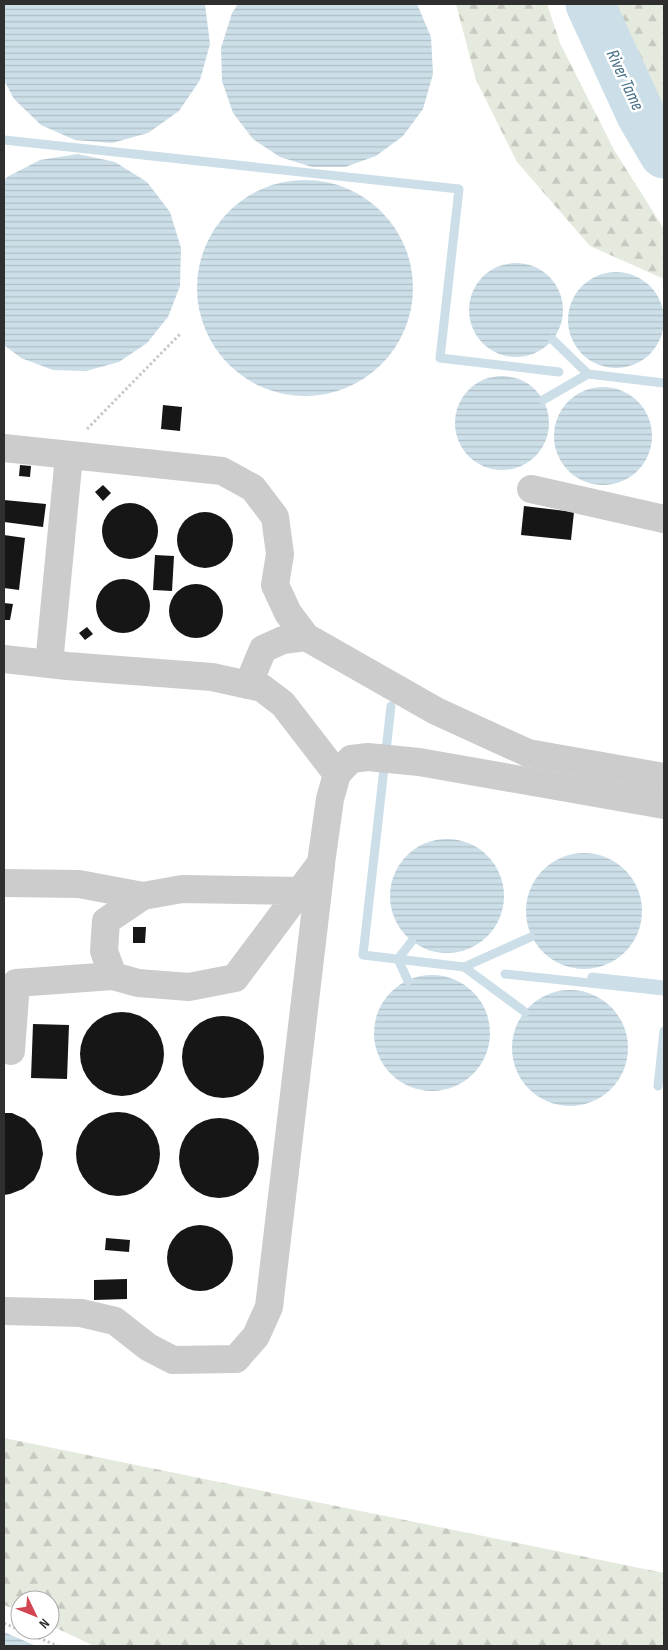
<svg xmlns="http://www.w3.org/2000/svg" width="668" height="1650" font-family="'Sofia Sans Condensed',sans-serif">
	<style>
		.forest { fill: url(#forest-firs) }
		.water { fill: url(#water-rules) }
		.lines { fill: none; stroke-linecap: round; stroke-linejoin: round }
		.stream { stroke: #ccdee8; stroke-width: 9 }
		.river { stroke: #ccdee8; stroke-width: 49 }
		.building { fill: #161616 }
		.path { stroke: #c9c9c9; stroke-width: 3; stroke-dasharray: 2.5 2.5; stroke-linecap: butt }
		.minor { stroke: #ccc; stroke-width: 28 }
		.labels { text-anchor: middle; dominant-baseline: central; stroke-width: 5; stroke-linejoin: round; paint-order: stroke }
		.water-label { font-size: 18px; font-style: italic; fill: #466f88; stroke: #fff }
	</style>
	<defs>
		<pattern id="forest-firs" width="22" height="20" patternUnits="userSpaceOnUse" patternTransform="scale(1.25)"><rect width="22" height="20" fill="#e5eade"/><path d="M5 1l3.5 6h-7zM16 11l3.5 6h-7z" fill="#c5c9bf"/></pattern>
		<pattern id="water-rules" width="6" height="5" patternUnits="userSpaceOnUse" patternTransform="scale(1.25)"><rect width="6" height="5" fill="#ccdee8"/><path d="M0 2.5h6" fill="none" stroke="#b0bfc7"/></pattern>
	</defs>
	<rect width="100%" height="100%" fill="#fff"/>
	<g class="forest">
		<path d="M456,4h91l13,39 54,107 50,79v50l-74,-33 -73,-84 -41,-82z"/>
		<path d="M590,4h74v150l-23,-39z"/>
		<path d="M4,1438l660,135v73h-570l-44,-21v-25h-30v11l-16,-6z"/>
	</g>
	<g class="water">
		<path d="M4,4h201l5,40 -10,36 -21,31 -31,22 -36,10 -37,-3 -34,-15 -27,-26 -10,-19z"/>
		<path d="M238,4h179l14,33 2,37 -10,35 -20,27 -27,20 -31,11h-33l-32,-10 -27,-18 -20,-26 -11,-32 -1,-33 11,-35z"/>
		<path d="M78,154l37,8 32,20 23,30 11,36 -1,38 -12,31 -21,26 -28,19 -33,9 -33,-1 -32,-12 -17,-13v-164l3,-4 33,-17z"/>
		<circle cx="305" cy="288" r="108"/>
		<circle cx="516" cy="310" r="47"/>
		<circle cx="616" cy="320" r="48"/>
		<circle cx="502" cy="423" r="47"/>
		<circle cx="603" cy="436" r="49"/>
		<circle cx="447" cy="896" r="57"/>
		<circle cx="584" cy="911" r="58"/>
		<circle cx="432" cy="1033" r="58"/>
		<circle cx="570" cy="1048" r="58"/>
		<path d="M4,1632l30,13 2,1h-32z"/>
	</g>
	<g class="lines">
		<g class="stream">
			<path d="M4,140l455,49 -19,169 119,14"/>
			<path d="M552,339l36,35 76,9"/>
			<path d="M543,400l45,-26"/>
			<path d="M391,706l-28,249 101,12 61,45"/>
			<path d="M464,967l67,-30"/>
			<path d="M505,974l159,17"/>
			<path d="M592,977l72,8"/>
			<path d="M408,981l-10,-22 14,-18"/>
			<path d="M658,1086l6,-55"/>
		</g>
		<path class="river" d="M590,4l51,111 23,39"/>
	</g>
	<g class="building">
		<path d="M163,405l19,2 -2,24 -19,-2z"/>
		<path d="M20,465l11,1 -1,11 -11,-1z"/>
		<path d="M103,485l8,8 -8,8 -8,-9z"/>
		<path d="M4,500l42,4 -3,23 -39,-5z"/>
		<circle cx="130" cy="531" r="28"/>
		<path d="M524,506l50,6 -3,28 -50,-5z"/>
		<circle cx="205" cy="540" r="28"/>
		<path d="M4,535l21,3 -6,52 -15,-2z"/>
		<path d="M155,555l19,1 -2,35 -19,-1z"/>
		<circle cx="123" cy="606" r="27"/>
		<circle cx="196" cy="611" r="27"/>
		<path d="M4,603l9,1 -3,16h-6z"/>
		<path d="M87,627l6,7 -8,6 -6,-7z"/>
		<path d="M133,927h13l-1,16h-12z"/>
		<circle cx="122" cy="1054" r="42"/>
		<circle cx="223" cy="1057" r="41"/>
		<path d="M33,1024l36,1 -2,54 -36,-1z"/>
		<circle cx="118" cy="1154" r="42"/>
		<path d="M4,1113h8l13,6 10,10 6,12 2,13 -3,14 -6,12 -11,9 -13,5 -6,1z"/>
		<circle cx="219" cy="1158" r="40"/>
		<circle cx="200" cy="1258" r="33"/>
		<path d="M106,1238l24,2 -1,12 -24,-2z"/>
		<path d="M127,1279v20l-33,1v-20z"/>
	</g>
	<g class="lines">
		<g class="path">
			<path d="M87,429l94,-96"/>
			<path d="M4,1623l16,7"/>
			<path d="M20,1630l38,16"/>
		</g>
		<g class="minor">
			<path d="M4,448l218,23 31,17 22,29 5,37 -5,31 13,28 18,24 130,74 92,42 136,24"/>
			<path d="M531,489l133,30"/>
			<path d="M4,659l63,7 145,11 50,11 21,16 54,70"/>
			<path d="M49,664l20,-208"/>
			<path d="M248,685l15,-36 20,-9 23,-3"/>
			<path d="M4,883l75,1 64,12"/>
			<path d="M301,891l-119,-2 -39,7 -37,25 -2,30 9,25 25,7 51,4 46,-9 86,-115 9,-64 7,-25 14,-15 17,-2 51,5 245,43"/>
			<path d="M11,1051l5,-68 97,-7"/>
			<path d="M4,1311l77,2 34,8 33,26 25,13 63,-1 20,-23 13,-29 52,-442"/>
		</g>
	</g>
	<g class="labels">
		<g class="water-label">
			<text transform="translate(625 80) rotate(65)">River Tame</text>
		</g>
	</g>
	<rect width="668" height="1650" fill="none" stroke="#2f2f2f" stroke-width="10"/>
	<g transform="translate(35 1615) rotate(133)"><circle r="24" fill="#ffffff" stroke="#acacac"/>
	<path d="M0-4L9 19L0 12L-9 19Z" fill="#d24551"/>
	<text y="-8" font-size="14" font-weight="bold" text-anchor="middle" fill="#2f2f2f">N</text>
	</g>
</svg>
